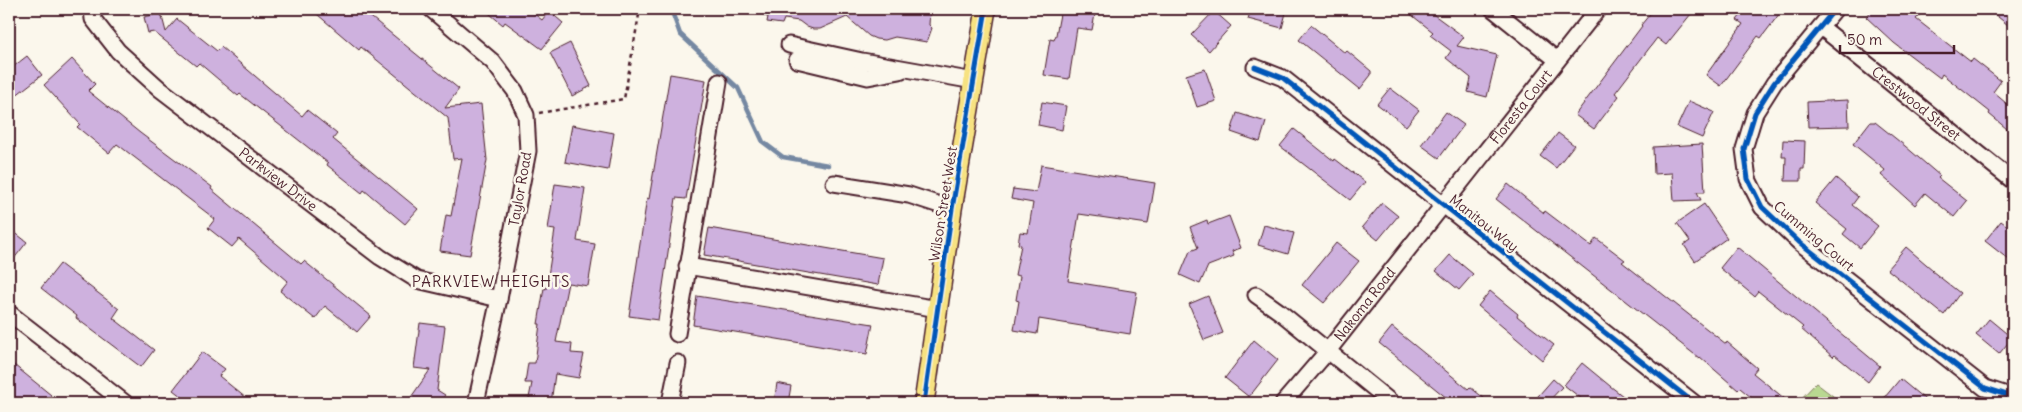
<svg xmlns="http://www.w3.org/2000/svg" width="2022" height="412" font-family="Delius,sans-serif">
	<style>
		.green { fill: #b9d891; stroke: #827c5e }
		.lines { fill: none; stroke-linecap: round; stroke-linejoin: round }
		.stream { stroke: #7588a2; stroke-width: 4.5 }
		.building { fill: #ceb1de; stroke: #4a1f2b }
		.minor-casing { stroke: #4a1f2b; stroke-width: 19 }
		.major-casing { stroke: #4a1f2b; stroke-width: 22 }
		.path { stroke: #4a1f2b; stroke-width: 2.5; stroke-dasharray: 4 4; stroke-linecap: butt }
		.minor { stroke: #fbf7ec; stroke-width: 15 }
		.major { stroke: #f7e281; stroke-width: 19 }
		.cycleway-casing { stroke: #fbf7ec; stroke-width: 8 }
		.cycleway { stroke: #0057b8; stroke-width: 5 }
		.labels { text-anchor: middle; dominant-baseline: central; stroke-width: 5; stroke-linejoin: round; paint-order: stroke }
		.street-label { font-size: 14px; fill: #4a1f2b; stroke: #fbf7ec }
		.neighbourhood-label { font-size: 15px; letter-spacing: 1px; fill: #4a1f2b; stroke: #fbf7ec }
	</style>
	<rect width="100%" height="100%" fill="#fbf7ec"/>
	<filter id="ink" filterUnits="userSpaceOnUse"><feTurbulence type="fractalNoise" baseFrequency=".02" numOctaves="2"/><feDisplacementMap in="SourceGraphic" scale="10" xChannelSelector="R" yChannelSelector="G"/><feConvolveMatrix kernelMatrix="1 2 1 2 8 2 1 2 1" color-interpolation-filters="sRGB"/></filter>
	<g filter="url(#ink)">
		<path class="green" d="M1816,383l26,20h-45z"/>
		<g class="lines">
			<path class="stream" d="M671,9l9,25 58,54 25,54 20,15 45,8"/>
		</g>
		<g class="building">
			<path d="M311,9h50l98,80 -14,19 36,-4 6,56 -17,95 -30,-4 6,-36 5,1 11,-58 -9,1 -5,-41 -87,-71 -2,3z"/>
			<path d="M484,9h44l14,11 7,-9 14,12 -21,26 -37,-27 -2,3z"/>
			<path d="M765,9h165l-1,16 3,3 -5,14 -32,-5 -10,3 -9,-1 -7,-3 -22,-19 -27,12h-7l-6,-2 -8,-6 -15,-2 -2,5 -15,-2 1,-5 -4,-1z"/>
			<path d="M1061,9h35l-4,21 -15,-2 -8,51 -25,-4 6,-36 4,1 2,-5z"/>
			<path d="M1251,9h36l-5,19 -34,-9z"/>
			<path d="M1404,9h22l38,28 -7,9 40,9 -10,42 -19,-5 3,-14 -25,-20 5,-7 -21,-16 3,-3z"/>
			<path d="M1654,9h41l-29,36 -9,-7 -42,55 4,3 -25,33 -19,-14 67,-89 -1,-1z"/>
			<path d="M1746,9h37l-22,29 -3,-2 -37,50 -15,-11 37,-51 -6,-4z"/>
			<path d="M1873,9h52l-9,10 55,43 2,-3 28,22 -8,11 20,17v25l-24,-20 1,-2 -48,-38 -2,4 -46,-35 -28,-26z"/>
			<path d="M1988,9h25v20z"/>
			<path d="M1214,11l17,15 -22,25 -18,-16z"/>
			<path d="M161,13l5,19 11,-13 40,32 4,-4 81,69 5,-6 30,24 -4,5 85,70 -13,15 -41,-34 -2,3 -35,-28 1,-2 -88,-69 -2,2 -39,-33 -3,3 -42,-34 -6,1 -4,-16z"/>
			<path d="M1311,25l34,28 2,-2 24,20v4l-11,14 -61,-49z"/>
			<path d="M570,43l21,43 -19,10 -22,-43z"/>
			<path d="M27,56l15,19 -27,21 -6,-8v-18z"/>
			<path d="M72,59l23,25 -7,7 52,42 72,54 -1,2 90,75 3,-3 67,55 -14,16 -32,-26 -10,13 -35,-28 8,-10 -49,-42 -7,8 -24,-19 7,-9 -98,-75 -8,9 -32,-26 3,-3 -36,-39z"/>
			<path d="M1205,69l11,32 -19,6 -11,-32z"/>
			<path d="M670,74l36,6 -20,119 -10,-1 -18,122 -29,-4 18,-118 2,1z"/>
			<path d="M1390,88l29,22 -13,16 -29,-22z"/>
			<path d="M1848,100l1,26 -41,1 -1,-25z"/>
			<path d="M1689,101l25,11 -12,26 -25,-11z"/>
			<path d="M1042,102l24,4 -4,24 -24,-5z"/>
			<path d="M1446,112l18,13 -25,33 -18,-13z"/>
			<path d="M1237,113l29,9 -6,20 -29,-10z"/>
			<path d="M1870,122h5l30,24 35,30 -2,2 29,23 -13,16 -29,-24 -10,12 -34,-30 4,-5 -32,-26z"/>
			<path d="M572,125l42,8 -6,37 -43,-8z"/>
			<path d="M1294,129l40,32 1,-2 30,23 -15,18 -70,-54z"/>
			<path d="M1558,133l16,12 -18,23 -16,-12z"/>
			<path d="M1783,140l22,1 -1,28h-3v12h-16l1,-24h-4z"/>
			<path d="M1702,144l3,48h-8l4,8 -27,1 -2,-28 -18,1 -1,-27z"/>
			<path d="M1041,165l114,18 -7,41 -69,-10 -11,67 69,11 -7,42 -91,-15 -2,15 -23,-4 5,-29 -3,-1 4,-24 -5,-1 6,-30 -3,-1 2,-12 8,1 5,-30 -22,-4 2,-10 23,3z"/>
			<path d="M1836,178l22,19 -6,8 26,21 -18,22 -17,-14 4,-5 -32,-26z"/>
			<path d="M555,184l30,4 -8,53 18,3 -7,42 -20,-3 -12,59 16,2 -1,9 13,1 -5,24 -24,-4 -4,29h-23l4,-20h-7l3,-20h7l5,-39h-2l6,-36 2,1 9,-59 -7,-1z"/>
			<path d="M1508,184l36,29 1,-2 46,35 5,-8 29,22 -3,2 104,82 1,-2 30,26 -4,5 37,30h-32l-18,-15 -2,2 -38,-33 -1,1 -203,-159z"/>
			<path d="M1382,203l16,13 -20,24 -16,-13z"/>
			<path d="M1704,204l23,34 -32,23 -11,-16 6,-4 -13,-18z"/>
			<path d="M1229,216l12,32 -9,3 2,5 -26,10 -8,18 -20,-9 10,-24 8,-3 -8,-21 17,-7 1,4z"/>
			<path d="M2001,221l12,9v33l-28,-22z"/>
			<path d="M1264,225l30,8 -6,21 -30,-9z"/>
			<path d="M9,228l18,14 -18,23z"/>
			<path d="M709,228l174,30 -5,27 -174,-30z"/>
			<path d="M1336,243l23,18 -35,42 -22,-18z"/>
			<path d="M1737,247l143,119 -12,16 -33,-27 -2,2 -32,-28 2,-2 -45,-36 -4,5 -34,-28z"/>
			<path d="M1906,247l27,23 -1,1 28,22 -16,22 -57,-46z"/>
			<path d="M1450,255l23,19 -14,16 -23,-19z"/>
			<path d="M60,264l59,45 -6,9 41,32 -13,17 -65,-49 1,-2 -36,-28z"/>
			<path d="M1490,291l28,23 -1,2 37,29 -12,15 -64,-54z"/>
			<path d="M697,296l176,28 -6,30 -174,-29z"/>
			<path d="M1208,296l15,37 -19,7 -15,-36z"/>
			<path d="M1989,319l23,19 -13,16 -23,-19z"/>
			<path d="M420,323l25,3 -8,64 8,5 -6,8h-32l23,-33 -16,-2z"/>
			<path d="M1392,327l76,62 2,-2 20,16h-37l-74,-60z"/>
			<path d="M1254,340l24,20 -29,37 -24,-19z"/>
			<path d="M202,352l23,17 -6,7 33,27h-62l-17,-13z"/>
			<path d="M9,361l42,34 -6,8h-36z"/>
			<path d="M1582,363l28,23 22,17h-45l-23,-18z"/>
			<path d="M1553,379l9,8 -15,16h-15z"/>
			<path d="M1900,379l29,24h-49z"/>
			<path d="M777,383l14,3 -3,17h-14z"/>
		</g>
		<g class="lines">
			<defs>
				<g id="minor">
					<path id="s1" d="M92,9l1,10 25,32 42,38 220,168 37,23 82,19"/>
					<path d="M431,9l62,53 22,29 11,24 2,36 -29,148 -23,104"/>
					<path d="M1493,9l64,51"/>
					<path d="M1835,9l-61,74 -19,30 -11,36 4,30 14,28 37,35 186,146 28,9"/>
					<path id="s2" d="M1821,27l192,154"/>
					<path d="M789,45l73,16 112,20"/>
					<path d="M797,60l71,17 32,-6"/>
					<path d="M1255,67l28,11 411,325"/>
					<path d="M834,183l75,12 43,14"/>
					<path d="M687,266l251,43"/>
					<path d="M1256,295l24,17 112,91"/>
					<path d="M9,313l116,90"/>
					<path d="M677,334l42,-252"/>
					<path d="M670,403l8,-40"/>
					<path id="s3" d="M1283,403l44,-51 271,-343"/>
				</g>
				<path id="major" d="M924,403l28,-194 34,-200"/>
			</defs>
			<use href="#minor" class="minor-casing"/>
			<use href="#major" class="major-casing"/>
			<path class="path" d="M539,113l85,-14 16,-90"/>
			<use href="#minor" class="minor"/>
			<use href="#major" class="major"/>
			<defs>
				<g id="cycleway">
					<path d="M1835,9l-61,74 -19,30 -11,36 4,30 14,28 37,35 186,146 28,9"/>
					<path d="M1255,67l28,11 411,325"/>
					<path d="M924,403l28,-194 34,-200"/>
				</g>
			</defs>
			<use href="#cycleway" class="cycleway-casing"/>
			<use href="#cycleway" class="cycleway"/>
		</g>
	</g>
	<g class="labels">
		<g class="street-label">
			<text stroke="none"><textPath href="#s2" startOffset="122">Crestwood Street</textPath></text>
			<text stroke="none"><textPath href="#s3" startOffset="380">Floresta Court</textPath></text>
			<text stroke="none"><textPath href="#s1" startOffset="256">Parkview Drive</textPath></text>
			<text transform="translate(520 189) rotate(-80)">Taylor Road</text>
			<text transform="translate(943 204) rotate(-81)">Wilson Street West</text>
			<text transform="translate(1484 223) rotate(38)">Manitou Way</text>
			<text transform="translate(1814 236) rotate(40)">Cumming Court</text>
			<text stroke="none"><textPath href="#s3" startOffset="128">Nakoma Road</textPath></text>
		</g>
		<g class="neighbourhood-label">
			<text x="491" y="281">PARKVIEW HEIGHTS</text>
		</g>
	</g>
	<rect width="2022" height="412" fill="none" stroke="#fbf7ec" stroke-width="30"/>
	<rect x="15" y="15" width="1992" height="382" fill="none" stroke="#4a1f2b" stroke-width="2" filter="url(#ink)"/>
	<path d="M1840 45v8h114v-8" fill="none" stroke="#4a1f2b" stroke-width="2.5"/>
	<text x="1847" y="45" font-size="15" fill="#4a1f2b" stroke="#fbf7ec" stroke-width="4" paint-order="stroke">50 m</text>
</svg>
